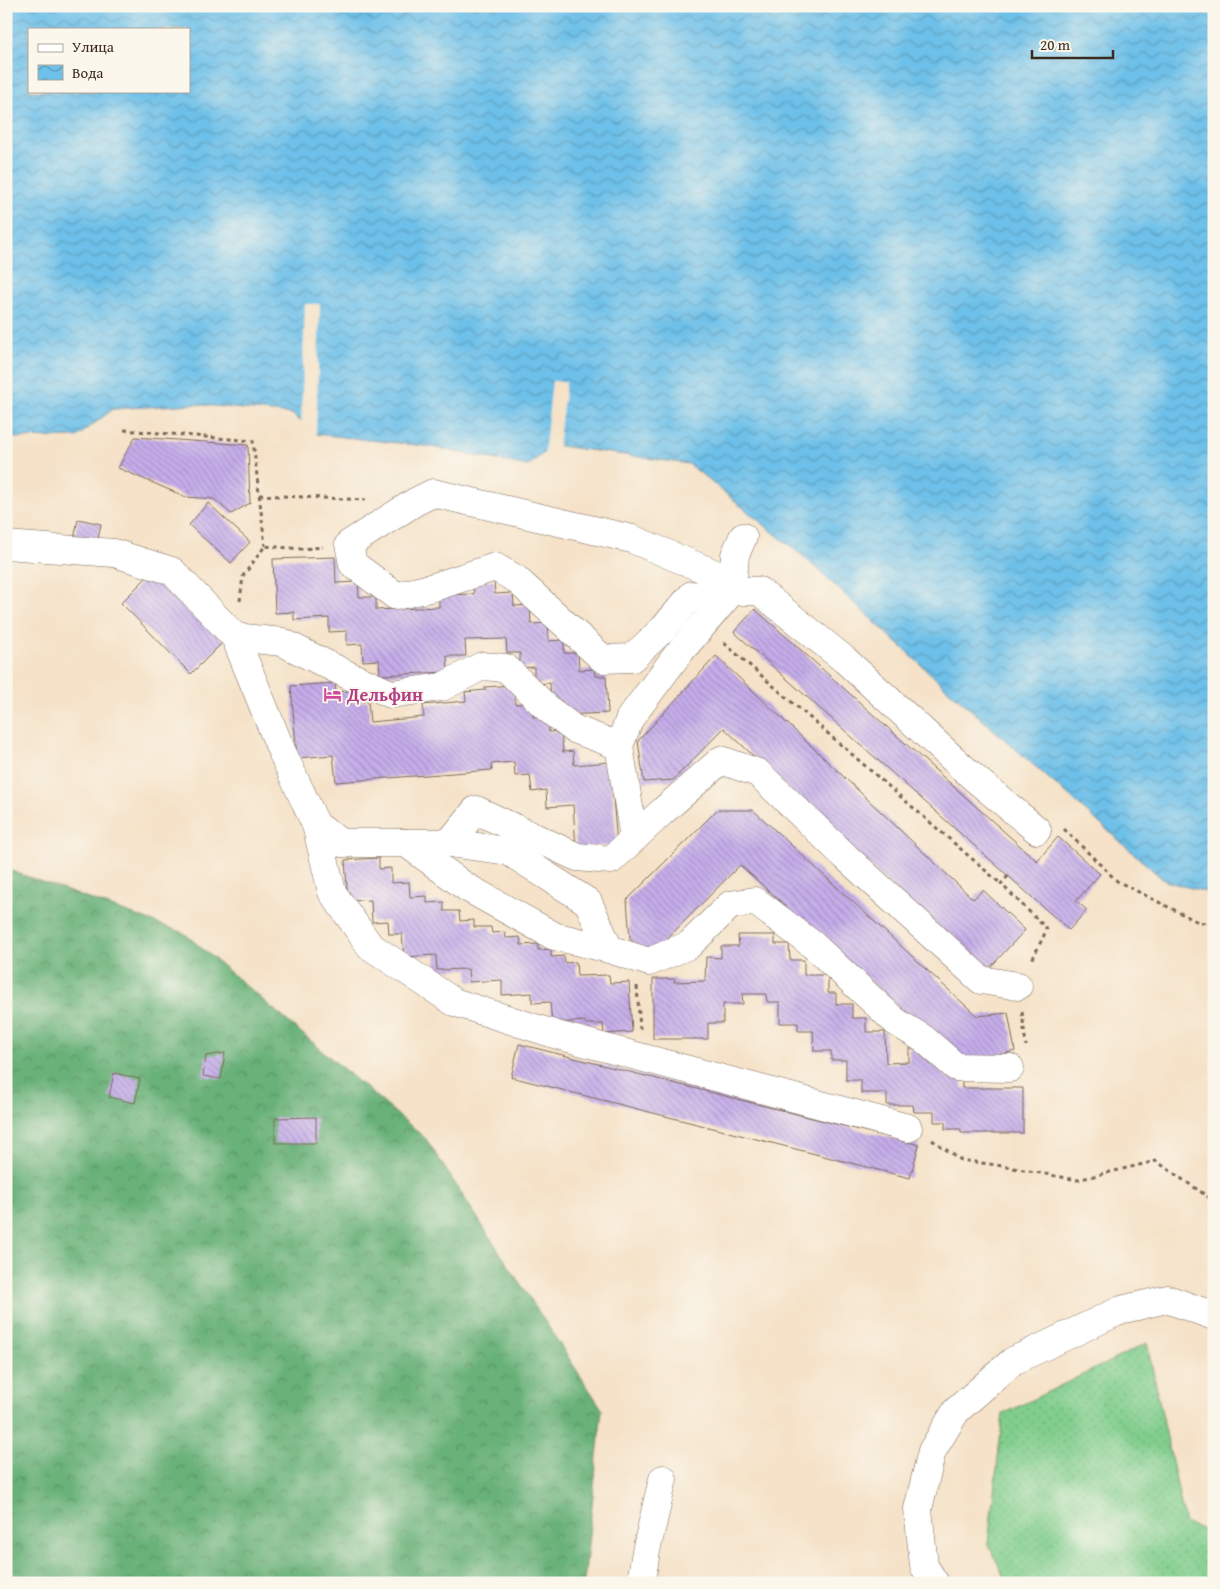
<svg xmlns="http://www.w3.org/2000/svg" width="1220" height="1589" font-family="'Gentium Book Plus',serif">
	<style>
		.grass { fill: url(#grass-dots); stroke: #5e7c56 }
		.forest { fill: url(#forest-crowns); stroke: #526e4b }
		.water { fill: url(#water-waves); stroke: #547584; fill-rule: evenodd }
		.pier { fill: #f5e2c8 }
		.building { fill: url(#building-back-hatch) }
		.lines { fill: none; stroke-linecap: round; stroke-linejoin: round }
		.minor-casing { stroke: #7c6a5a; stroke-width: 29 }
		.path { stroke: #7c6a5a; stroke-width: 3; stroke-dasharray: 4 4; stroke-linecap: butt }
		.minor { stroke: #fff; stroke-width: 28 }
		.labels { text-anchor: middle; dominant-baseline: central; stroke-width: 4; stroke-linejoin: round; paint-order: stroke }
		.hotel-label { font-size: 18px; font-weight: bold; fill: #b23c85; stroke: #fbf7ec; text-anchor: start }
	</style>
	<defs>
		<pattern id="grass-dots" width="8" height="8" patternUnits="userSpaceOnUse" patternTransform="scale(1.25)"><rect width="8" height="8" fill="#81ce8d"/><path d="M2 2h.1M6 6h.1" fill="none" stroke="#70b179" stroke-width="1.8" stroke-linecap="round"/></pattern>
		<pattern id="forest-crowns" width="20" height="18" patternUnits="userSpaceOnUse" patternTransform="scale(1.25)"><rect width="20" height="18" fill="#68b178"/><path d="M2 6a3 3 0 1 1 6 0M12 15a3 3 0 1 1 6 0" fill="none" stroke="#579062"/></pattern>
		<pattern id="water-waves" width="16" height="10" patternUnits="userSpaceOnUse" patternTransform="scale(1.25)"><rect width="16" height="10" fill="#6dc0e9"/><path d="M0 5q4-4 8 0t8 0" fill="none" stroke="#5b9cbc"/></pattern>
		<pattern id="building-back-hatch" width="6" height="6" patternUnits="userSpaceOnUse" patternTransform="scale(1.25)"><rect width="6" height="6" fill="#c6aeeb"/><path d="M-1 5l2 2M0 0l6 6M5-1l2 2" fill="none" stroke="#a28ebe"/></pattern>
	</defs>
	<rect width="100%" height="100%" fill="#fbf7ec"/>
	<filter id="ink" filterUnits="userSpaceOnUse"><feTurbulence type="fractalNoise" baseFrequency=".02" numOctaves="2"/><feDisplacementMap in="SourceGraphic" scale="10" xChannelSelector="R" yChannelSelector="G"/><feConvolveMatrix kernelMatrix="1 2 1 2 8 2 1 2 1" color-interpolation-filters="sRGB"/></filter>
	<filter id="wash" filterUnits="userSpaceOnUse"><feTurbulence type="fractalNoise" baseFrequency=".0096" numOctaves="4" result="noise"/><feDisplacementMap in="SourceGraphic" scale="20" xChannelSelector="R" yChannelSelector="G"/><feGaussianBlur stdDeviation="1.12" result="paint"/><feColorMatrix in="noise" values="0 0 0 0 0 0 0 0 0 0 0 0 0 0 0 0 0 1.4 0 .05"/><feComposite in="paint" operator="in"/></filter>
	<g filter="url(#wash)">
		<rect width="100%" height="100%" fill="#f5e2c8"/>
		<path class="grass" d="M1147,1343l38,180 29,11v49h-207l-19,-40 15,-129z"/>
		<path class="forest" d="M6,869l178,64 242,206 176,270 -18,174h-578z"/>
		<path class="water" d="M6,6h1208v888l-49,-13 -222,-196 -138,-127 -116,-94 -136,-19 -25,21 -102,-20 -110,-12 -24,-20 -98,-10 -81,5 -36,28 -71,1zM29,29h160v62h-160z"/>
		<g class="pier">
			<path d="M305,304h15l-4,130h-4l-11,-9z"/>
			<path d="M552,381l14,1 -8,66h-5l-9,8z"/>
		</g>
		<g id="blocks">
			<g class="building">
				<path d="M135,437l113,8 2,58 -19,11 -17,-15 -28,-2 -68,-29z"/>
				<path d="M208,503l42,39 -19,21 -42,-38z"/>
				<path d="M78,519l23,5 -4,20 -23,-4z"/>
				<path d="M335,557l1,26 22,-1 1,15h17v13l63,-3v-12l35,-1 -1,-12 21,-1 1,13 18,-1 1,13 16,-1 1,19 17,-1 1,18 15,-1v13h14l1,17 15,-1 1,7h11l2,37 -45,2 -1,-14 -11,1 -1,-19 -16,1v-17l-14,1v-15h-13l-1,-14 -41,1 1,16h-19l1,16 -68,3 -1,-15 -16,1 -1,-17 -15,1v-14l-18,1v-14l-35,2v-8l-19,1 -2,-54z"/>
				<path d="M154,570l70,71 -33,33 -70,-71z"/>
				<path d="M755,609l282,252 21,-24 42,37 -24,27 11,9 -18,20 -335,-298z"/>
				<path d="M716,656l257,243 10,-9 42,40 -41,44 -260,-246 -51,52 -29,2 -6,-41z"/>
				<path d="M335,683l1,9 15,-1 1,11 16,-1 2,21 54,-5 -1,-12 43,-4 -1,-9 20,-2v-3l29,-2 1,19 16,-1 2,14 15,-1 1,16 12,-1 2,21 10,-1 1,14 36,-3 7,83 -41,3 -3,-43 -26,2 -1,-17 -14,2 -2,-17 -15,1 -1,-14 -23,2 1,6 -156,12 -3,-27 -36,3 -6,-72z"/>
				<path d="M717,810h36l224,206 31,-3 7,38 -50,12 -15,-9 -210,-189 -90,91 -20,-17 -3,-39z"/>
				<path d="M379,858v11l12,-1v15l18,-1 1,15 17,-1v7l17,-1v9h15l1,10 14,-1v7h17l1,6 13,-1 1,6 14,-1 1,8 17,-1v6l13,-1v8l13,-1 1,7 11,-1 1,14 32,-1 1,8 19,-1 3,50 -28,2 -1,-10h-17l-1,-3 -33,2 -2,-21 -18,1v-10l-30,2v-15l-33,2 -1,-13 -31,1 -1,-15 -32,2 -2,-23h-13l-1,-13 -16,1 -1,-22 -23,1 -3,-41z"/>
				<path d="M738,935h37v9h14l1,16h14v15h24v18h8v11h16v14h14v14h19l1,31 23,-1v-13l21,-1v17h16v12h16v11h61v45h-62v-4h-16v-7h-11v-10h-20l-1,-7h-26v-12h-26v-13h-15v-20h-15v-9h-17l-1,-20h-15v-8h-18v-21h-13l-1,-8h-24l1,10h-20v19h-15v16h-55v-60h22l-1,3 31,-1 1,-24 15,1v-12h18z"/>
				<path d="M519,1044l400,101 -9,33 -399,-101z"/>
				<path d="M225,1053l-4,26 -18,-3 3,-20z"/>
				<path d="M114,1073l26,6 -5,24 -26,-6z"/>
				<path d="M316,1117v26h-41v-25z"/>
			</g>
		</g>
	</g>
	<g filter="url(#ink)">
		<use href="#blocks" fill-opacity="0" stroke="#7c6a5a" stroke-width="1"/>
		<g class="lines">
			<defs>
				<g id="minor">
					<path d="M6,545l108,8 58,18 63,66 47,115 34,73 16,67 38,54 84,56 103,33 351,93"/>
					<path d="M732,591l3,-36 8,-18"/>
					<path d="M724,600l-32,-5 -28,33 -32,30 -29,1 -87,-80 -21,-12 -61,20 -38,9 -43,-32 -4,-20 66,-42 18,-9 199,46 100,42"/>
					<path d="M235,637l47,5 66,33 43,19 51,-7 40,-21 24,2 42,41 26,20 45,17"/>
					<path d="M316,825l25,18h108l59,8 80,51 21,47 40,13 40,-17 41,-40 25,-4 58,44 83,77 28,17 32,28 54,1"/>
					<path d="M634,838l-15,-92 11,-28 48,-64 54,-63h27l86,69 128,117 64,53"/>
					<path d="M406,843l60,44 88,49 55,13"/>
					<path d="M449,843l27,-33 101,47 34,3 52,-49 58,-51 37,13 88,84 135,123 37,6"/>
					<path d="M641,1583l5,-32 17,-72"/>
					<path d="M935,1583l-11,-17 -6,-57 14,-58 24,-40 57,-50 108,-51 46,-11 47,17"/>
				</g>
			</defs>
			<use href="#minor" class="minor-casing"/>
			<g class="path">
				<path d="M124,430l129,11 12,105"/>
				<path d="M259,495l107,5"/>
				<path d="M240,601l3,-25 22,-30 37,3 21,-2"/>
				<path d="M724,643l277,241"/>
				<path d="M1064,829l53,52 81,41 16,2"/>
				<path d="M1008,876l-7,8 46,45 -16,33"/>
				<path d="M637,986l3,43"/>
				<path d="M1022,1012l4,34"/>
				<path d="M932,1140l29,20 42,6 74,14 79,-19 58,40"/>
			</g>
			<use href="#minor" class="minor"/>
		</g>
	</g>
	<defs>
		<symbol id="hotel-bare" viewBox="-9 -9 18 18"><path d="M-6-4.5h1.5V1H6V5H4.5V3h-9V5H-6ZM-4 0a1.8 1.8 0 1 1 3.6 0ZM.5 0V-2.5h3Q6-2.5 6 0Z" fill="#d1479c" stroke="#fbf7ec" stroke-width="2.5" paint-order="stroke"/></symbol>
	</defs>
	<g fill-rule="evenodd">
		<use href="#hotel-bare" x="320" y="682" width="25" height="25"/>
	</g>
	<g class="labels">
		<g class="hotel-label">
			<text x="347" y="694">Дельфин</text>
		</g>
	</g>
	<rect width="1220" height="1589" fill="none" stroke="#fbf7ec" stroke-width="25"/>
	<rect x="28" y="28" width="162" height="65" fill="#fbf7ec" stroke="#aea59a"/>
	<rect x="38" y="44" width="25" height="8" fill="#ffffff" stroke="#aea59a"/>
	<text x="72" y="52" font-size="15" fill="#3b2a1e">Улица</text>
	<rect x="38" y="65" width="25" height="15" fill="url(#water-waves)" stroke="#aea59a"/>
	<text x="72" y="78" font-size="15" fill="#3b2a1e">Вода</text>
	<path d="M1032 50v8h81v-8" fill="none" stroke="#3b2a1e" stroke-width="2.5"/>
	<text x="1040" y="50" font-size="15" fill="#3b2a1e" stroke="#fbf7ec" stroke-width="4" paint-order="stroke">20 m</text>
</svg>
